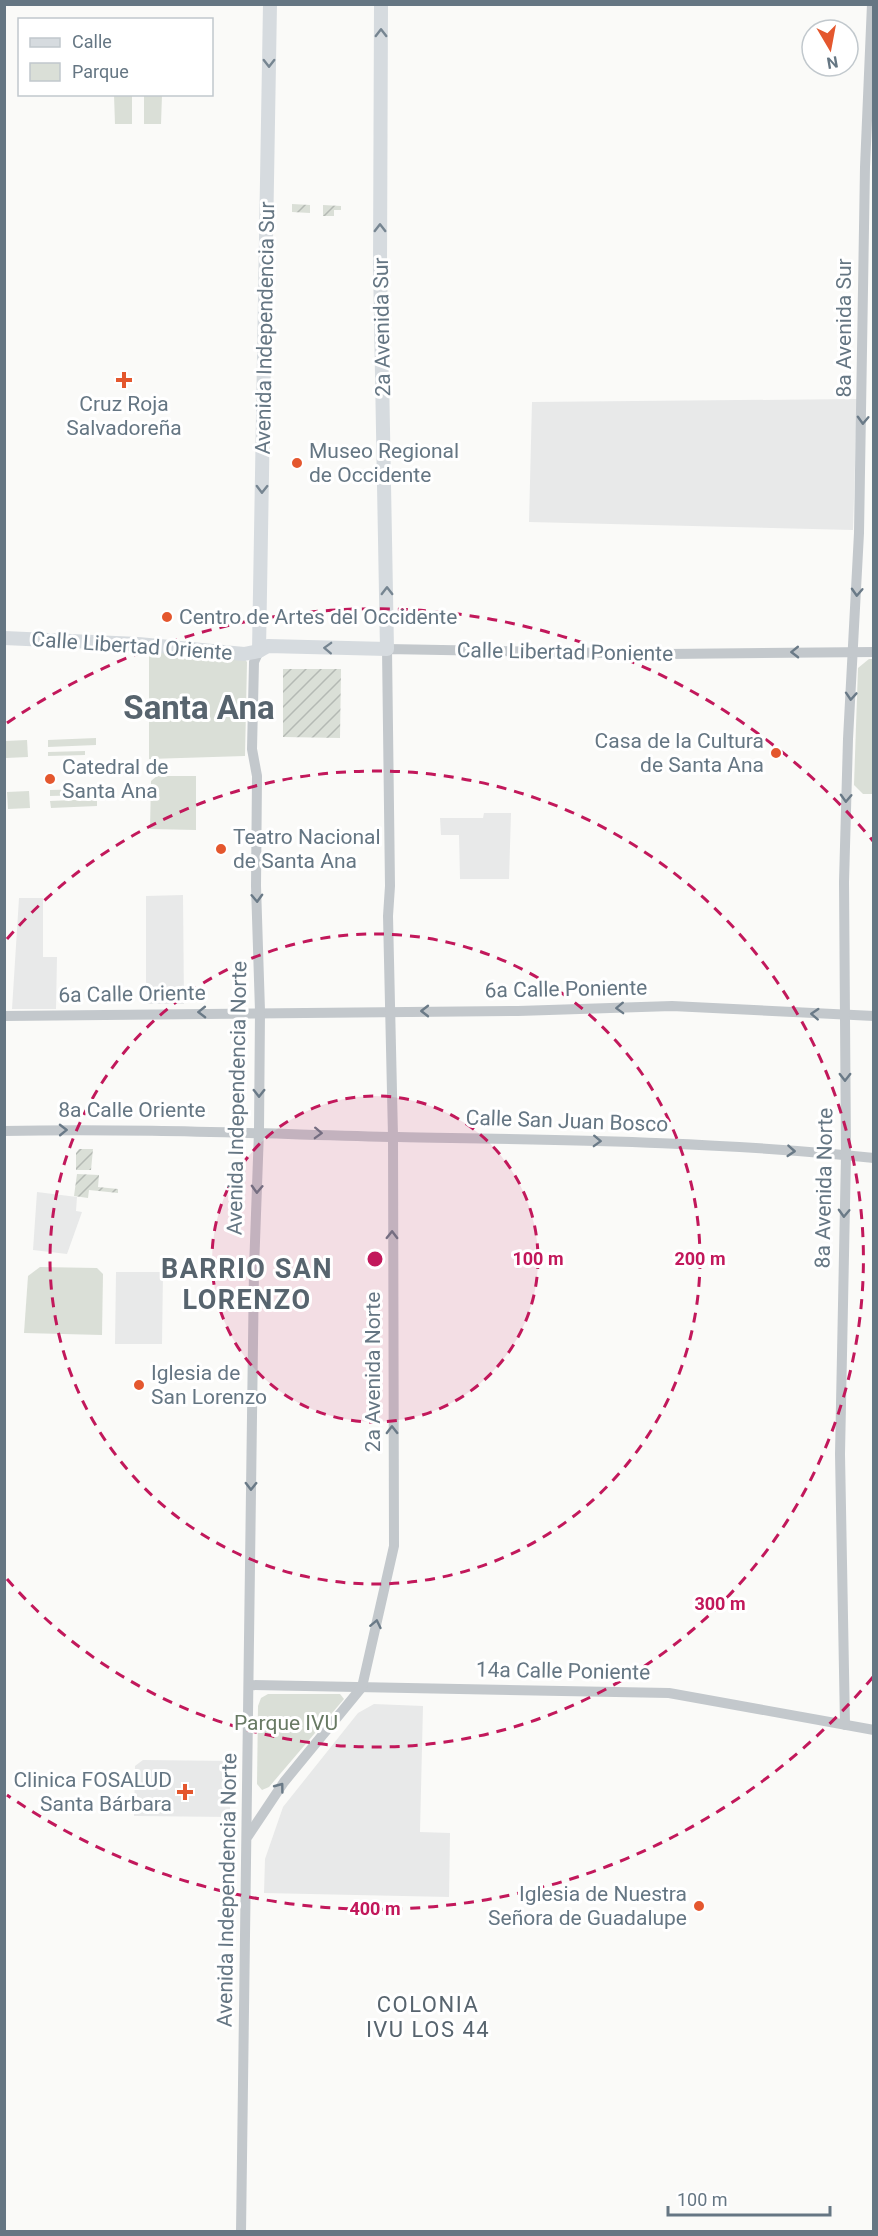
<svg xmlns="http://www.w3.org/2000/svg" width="878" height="2236" font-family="Roboto,sans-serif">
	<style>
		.built { fill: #e8e9e9 }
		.green { fill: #dadfd7 }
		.garden { fill: url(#garden-furrows) }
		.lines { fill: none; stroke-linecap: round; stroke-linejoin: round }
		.minor { stroke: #c3c8cc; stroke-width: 10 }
		.major { stroke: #d6dbdf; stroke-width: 14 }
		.oneway { stroke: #768591 }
		.oneway2 { stroke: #6a7a87 }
		.ring { fill: none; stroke: #c2185b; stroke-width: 3; stroke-dasharray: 10 8 }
		.poi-dot { fill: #e4572e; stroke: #fff; stroke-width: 2 }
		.labels { text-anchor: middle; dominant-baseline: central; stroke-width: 6; stroke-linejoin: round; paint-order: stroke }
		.street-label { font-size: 21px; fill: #657683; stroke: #fff }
		.poi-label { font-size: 21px; fill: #657683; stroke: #fff; text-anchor: start }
		.park-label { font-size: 21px; fill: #687a64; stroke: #fff }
		.neighbourhood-label { font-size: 22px; letter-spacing: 1.5px; fill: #57646e; stroke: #fff }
		.district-label { font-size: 27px; font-weight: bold; letter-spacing: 1.5px; fill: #57646e; stroke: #fff }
		.town-label { font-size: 33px; font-weight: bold; fill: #57646e; stroke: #fff }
		.centre { fill: #c2185b; stroke: #fff; stroke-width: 3 }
		.ring-label { font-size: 18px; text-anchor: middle; font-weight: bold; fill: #c2185b; stroke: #fff; stroke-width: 6; stroke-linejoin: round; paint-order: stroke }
	</style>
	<defs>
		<pattern id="garden-furrows" width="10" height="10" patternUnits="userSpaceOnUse" patternTransform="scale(1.5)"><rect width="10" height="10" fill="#dadfd7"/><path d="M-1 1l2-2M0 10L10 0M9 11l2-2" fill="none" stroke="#b4b9b4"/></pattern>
	</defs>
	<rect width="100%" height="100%" fill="#fafaf8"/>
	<g class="built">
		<path d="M857,399l-4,131 -324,-8 3,-120z"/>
		<path d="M484,813h27l-2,66h-49l-1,-44h-18l-1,-17h43z"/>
		<path d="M183,895l1,109h-38v-108z"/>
		<path d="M19,898h24v59h14l-1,52h-44z"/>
		<path d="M37,1192l40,5 -1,14 6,1 -15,42 -34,-4z"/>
		<path d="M116,1272h47l-1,72h-47z"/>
		<path d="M374,1704l49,2 -3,126 30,1 -1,64 -185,-4 1,-34 18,-52 75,-94z"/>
		<path d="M143,1760l87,1v56l-96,-1 1,-50z"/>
	</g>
	<g class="green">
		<path d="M114,95h18v29h-17z"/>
		<path d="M144,95h18l-1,29h-17z"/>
		<path d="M149,651l95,7 3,4 -2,94 -96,3z"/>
		<path d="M869,659h5v135h-11l-9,-9 4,-117z"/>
		<path d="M96,738v7l-48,2v-7z"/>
		<path d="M27,740l1,17 -22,1 -1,-17z"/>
		<path d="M85,751v4l-37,1v-4z"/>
		<path d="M157,776h39v54l-46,-1 1,-48z"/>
		<path d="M86,789v6l-36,1v-6z"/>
		<path d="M29,791l1,17 -22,1 -1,-17z"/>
		<path d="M97,799v7l-46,2 -1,-7z"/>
		<path d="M40,1267l57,1 6,6 -1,61 -78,-2 4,-57z"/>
		<path d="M268,1694h72l4,5 -75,88 -7,3 -5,-6 1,-78 3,-8z"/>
	</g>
	<g class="garden">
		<path d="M292,204l18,1v8l-18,-1z"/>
		<path d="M323,205l18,1v4h-7v6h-11z"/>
		<path d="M283,669h58l-1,69 -57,-1z"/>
		<path d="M79,1149h14l-2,21h-15v-17z"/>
		<path d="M77,1174l22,1 -1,12 20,2v4l-29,-3 -1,8 -14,-2z"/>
	</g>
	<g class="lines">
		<g class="minor">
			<path d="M4,1016l514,-5 154,-5 202,10"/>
			<path d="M4,1131c132,-3 263,3 394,6 159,3 318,4 476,21"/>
			<path d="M249,1685l420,8 205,37"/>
			<path d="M845,1725l-5,-271 6,-299 -2,-273 4,-143 11,-206 6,-366 7,-163"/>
			<path d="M248,1836l36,-54 78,-95 32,-141 -1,-410 -5,-220 2,-30 -3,-237 281,5 206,-2"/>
			<path d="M241,2232l13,-963 5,-138 1,-120 -4,-125 1,-110 -5,-27 2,-87 5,-11"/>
		</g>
		<g class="major">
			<path d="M4,638l134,6 106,10 15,-3 9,-5 119,3 -7,-384 1,-261"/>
			<path d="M259,651l11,-647"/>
		</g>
	</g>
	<defs><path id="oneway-chevron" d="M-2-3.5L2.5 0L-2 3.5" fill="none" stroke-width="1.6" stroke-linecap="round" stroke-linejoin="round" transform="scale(1.5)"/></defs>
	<g class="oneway">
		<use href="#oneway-chevron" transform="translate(381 33) rotate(-90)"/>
		<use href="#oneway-chevron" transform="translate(269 63) rotate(90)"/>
		<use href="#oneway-chevron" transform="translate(380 228) rotate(-90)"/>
		<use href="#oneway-chevron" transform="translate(262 489) rotate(91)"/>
		<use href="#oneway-chevron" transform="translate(387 591) rotate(-90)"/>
		<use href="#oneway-chevron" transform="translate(328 648) rotate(-178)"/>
	</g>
	<g class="oneway2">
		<use href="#oneway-chevron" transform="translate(863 420) rotate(92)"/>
		<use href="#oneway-chevron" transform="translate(857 592) rotate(93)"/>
		<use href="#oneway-chevron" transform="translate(795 652) rotate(179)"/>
		<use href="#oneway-chevron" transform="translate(851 696) rotate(94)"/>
		<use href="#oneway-chevron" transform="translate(846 798) rotate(92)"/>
		<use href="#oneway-chevron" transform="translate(257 898) rotate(88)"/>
		<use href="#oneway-chevron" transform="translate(620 1008) rotate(178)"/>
		<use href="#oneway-chevron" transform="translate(425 1011) rotate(-180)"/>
		<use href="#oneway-chevron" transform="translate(202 1012) rotate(179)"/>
		<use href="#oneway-chevron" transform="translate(815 1014) rotate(-177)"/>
		<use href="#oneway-chevron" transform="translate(845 1077) rotate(90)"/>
		<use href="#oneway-chevron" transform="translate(259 1093) rotate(90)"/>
		<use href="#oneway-chevron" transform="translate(63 1130) rotate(-1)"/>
		<use href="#oneway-chevron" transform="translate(318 1133) rotate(2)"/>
		<use href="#oneway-chevron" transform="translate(597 1141) rotate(2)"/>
		<use href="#oneway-chevron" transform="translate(791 1151) rotate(4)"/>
		<use href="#oneway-chevron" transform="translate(257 1189) rotate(92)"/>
		<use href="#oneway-chevron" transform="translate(844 1213) rotate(92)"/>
		<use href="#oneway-chevron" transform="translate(392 1235) rotate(-89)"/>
		<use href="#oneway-chevron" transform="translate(392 1430) rotate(-91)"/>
		<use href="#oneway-chevron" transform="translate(251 1486) rotate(91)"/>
		<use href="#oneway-chevron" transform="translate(376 1624) rotate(-78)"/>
		<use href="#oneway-chevron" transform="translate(280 1787) rotate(-53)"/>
	</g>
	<circle cx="375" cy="1259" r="163" fill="#c2185b" fill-opacity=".12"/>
	<g class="ring">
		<circle cx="375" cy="1259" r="163"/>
		<circle cx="375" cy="1259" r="325"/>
		<path d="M7 939A488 488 0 1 1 7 1579"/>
		<path d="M873 1677A650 650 0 0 1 7 1795M7 723A650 650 0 0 1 873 841"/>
	</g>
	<g class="poi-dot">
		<path d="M121 371h6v6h6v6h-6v6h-6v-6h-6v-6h6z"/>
		<circle cx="297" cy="463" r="6"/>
		<circle cx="167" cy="617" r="6"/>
		<circle cx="776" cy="753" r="6"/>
		<circle cx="50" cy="779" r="6"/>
		<circle cx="221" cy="849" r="6"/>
		<circle cx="139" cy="1385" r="6"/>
		<path d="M182 1783h6v6h6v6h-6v6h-6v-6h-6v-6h6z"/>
		<circle cx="699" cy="1906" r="6"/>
	</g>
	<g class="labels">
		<g class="street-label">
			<text transform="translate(382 327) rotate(-91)">2a Avenida Sur</text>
			<text transform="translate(265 328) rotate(-89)">Avenida Independencia Sur</text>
			<text transform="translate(844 328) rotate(-90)">8a Avenida Sur</text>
			<text transform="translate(132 646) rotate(4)">Calle Libertad Oriente</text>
			<text transform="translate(565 652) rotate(1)">Calle Libertad Poniente</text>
			<text transform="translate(566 989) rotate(-1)">6a Calle Poniente</text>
			<text transform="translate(132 994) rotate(-1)">6a Calle Oriente</text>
			<text transform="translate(237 1098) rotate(-89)">Avenida Independencia Norte</text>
			<text x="132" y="1110">8a Calle Oriente</text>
			<text transform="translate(567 1121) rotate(2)">Calle San Juan Bosco</text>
			<text transform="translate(824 1188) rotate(-89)">8a Avenida Norte</text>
			<text transform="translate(373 1372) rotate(-90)">2a Avenida Norte</text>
			<text transform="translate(563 1671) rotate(1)">14a Calle Poniente</text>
			<text transform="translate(227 1890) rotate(-89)">Avenida Independencia Norte</text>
		</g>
		<g class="poi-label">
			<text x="124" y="404" text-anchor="middle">Cruz Roja<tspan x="124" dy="24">Salvadoreña</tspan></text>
			<text x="309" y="451">Museo Regional<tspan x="309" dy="24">de Occidente</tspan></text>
			<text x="179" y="617">Centro de Artes del Occidente</text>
			<text x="764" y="741" text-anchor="end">Casa de la Cultura<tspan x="764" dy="24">de Santa Ana</tspan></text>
			<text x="62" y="767">Catedral de<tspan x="62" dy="24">Santa Ana</tspan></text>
			<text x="233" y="837">Teatro Nacional<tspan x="233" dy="24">de Santa Ana</tspan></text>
			<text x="151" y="1373">Iglesia de<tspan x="151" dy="24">San Lorenzo</tspan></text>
			<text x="172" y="1780" text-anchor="end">Clinica FOSALUD<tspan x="172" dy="24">Santa Bárbara</tspan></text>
			<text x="687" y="1894" text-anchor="end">Iglesia de Nuestra<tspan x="687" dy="24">Señora de Guadalupe</tspan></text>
		</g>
		<g class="park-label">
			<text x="286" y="1723">Parque IVU</text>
		</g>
		<g class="neighbourhood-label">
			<text x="428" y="2004">COLONIA<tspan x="428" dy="25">IVU LOS 44</tspan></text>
		</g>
		<g class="district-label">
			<text x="247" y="1269">BARRIO SAN<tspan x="247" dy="31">LORENZO</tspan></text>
		</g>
		<g class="town-label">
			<text x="199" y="707">Santa Ana</text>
		</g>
	</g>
	<circle cx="375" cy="1259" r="9" class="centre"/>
	<g class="ring-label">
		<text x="538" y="1265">100 m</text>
		<text x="700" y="1265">200 m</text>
		<text x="720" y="1610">300 m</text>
		<text x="375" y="1915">400 m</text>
	</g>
	<rect width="878" height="2236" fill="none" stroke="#657683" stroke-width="12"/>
	<rect x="18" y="18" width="195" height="78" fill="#ffffff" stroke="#c1c8cd" stroke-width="1.5"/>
	<rect x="30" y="38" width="30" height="9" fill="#d6dbdf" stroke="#c1c8cd" stroke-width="1.5"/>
	<text x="72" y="48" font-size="18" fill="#657683">Calle</text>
	<rect x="30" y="63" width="30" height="18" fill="#dadfd7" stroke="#c1c8cd" stroke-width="1.5"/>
	<text x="72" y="78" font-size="18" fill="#657683">Parque</text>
	<g transform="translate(830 48) rotate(170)"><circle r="28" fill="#ffffff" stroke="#c1c8cd" stroke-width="1.5"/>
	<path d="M0-4.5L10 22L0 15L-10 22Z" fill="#e4572e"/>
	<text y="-9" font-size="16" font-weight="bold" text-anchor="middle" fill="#657683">N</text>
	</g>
	<path d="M668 2206v9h162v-9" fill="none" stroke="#657683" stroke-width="3"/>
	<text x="677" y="2206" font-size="18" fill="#657683" stroke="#ffffff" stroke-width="4.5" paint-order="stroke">100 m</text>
</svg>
